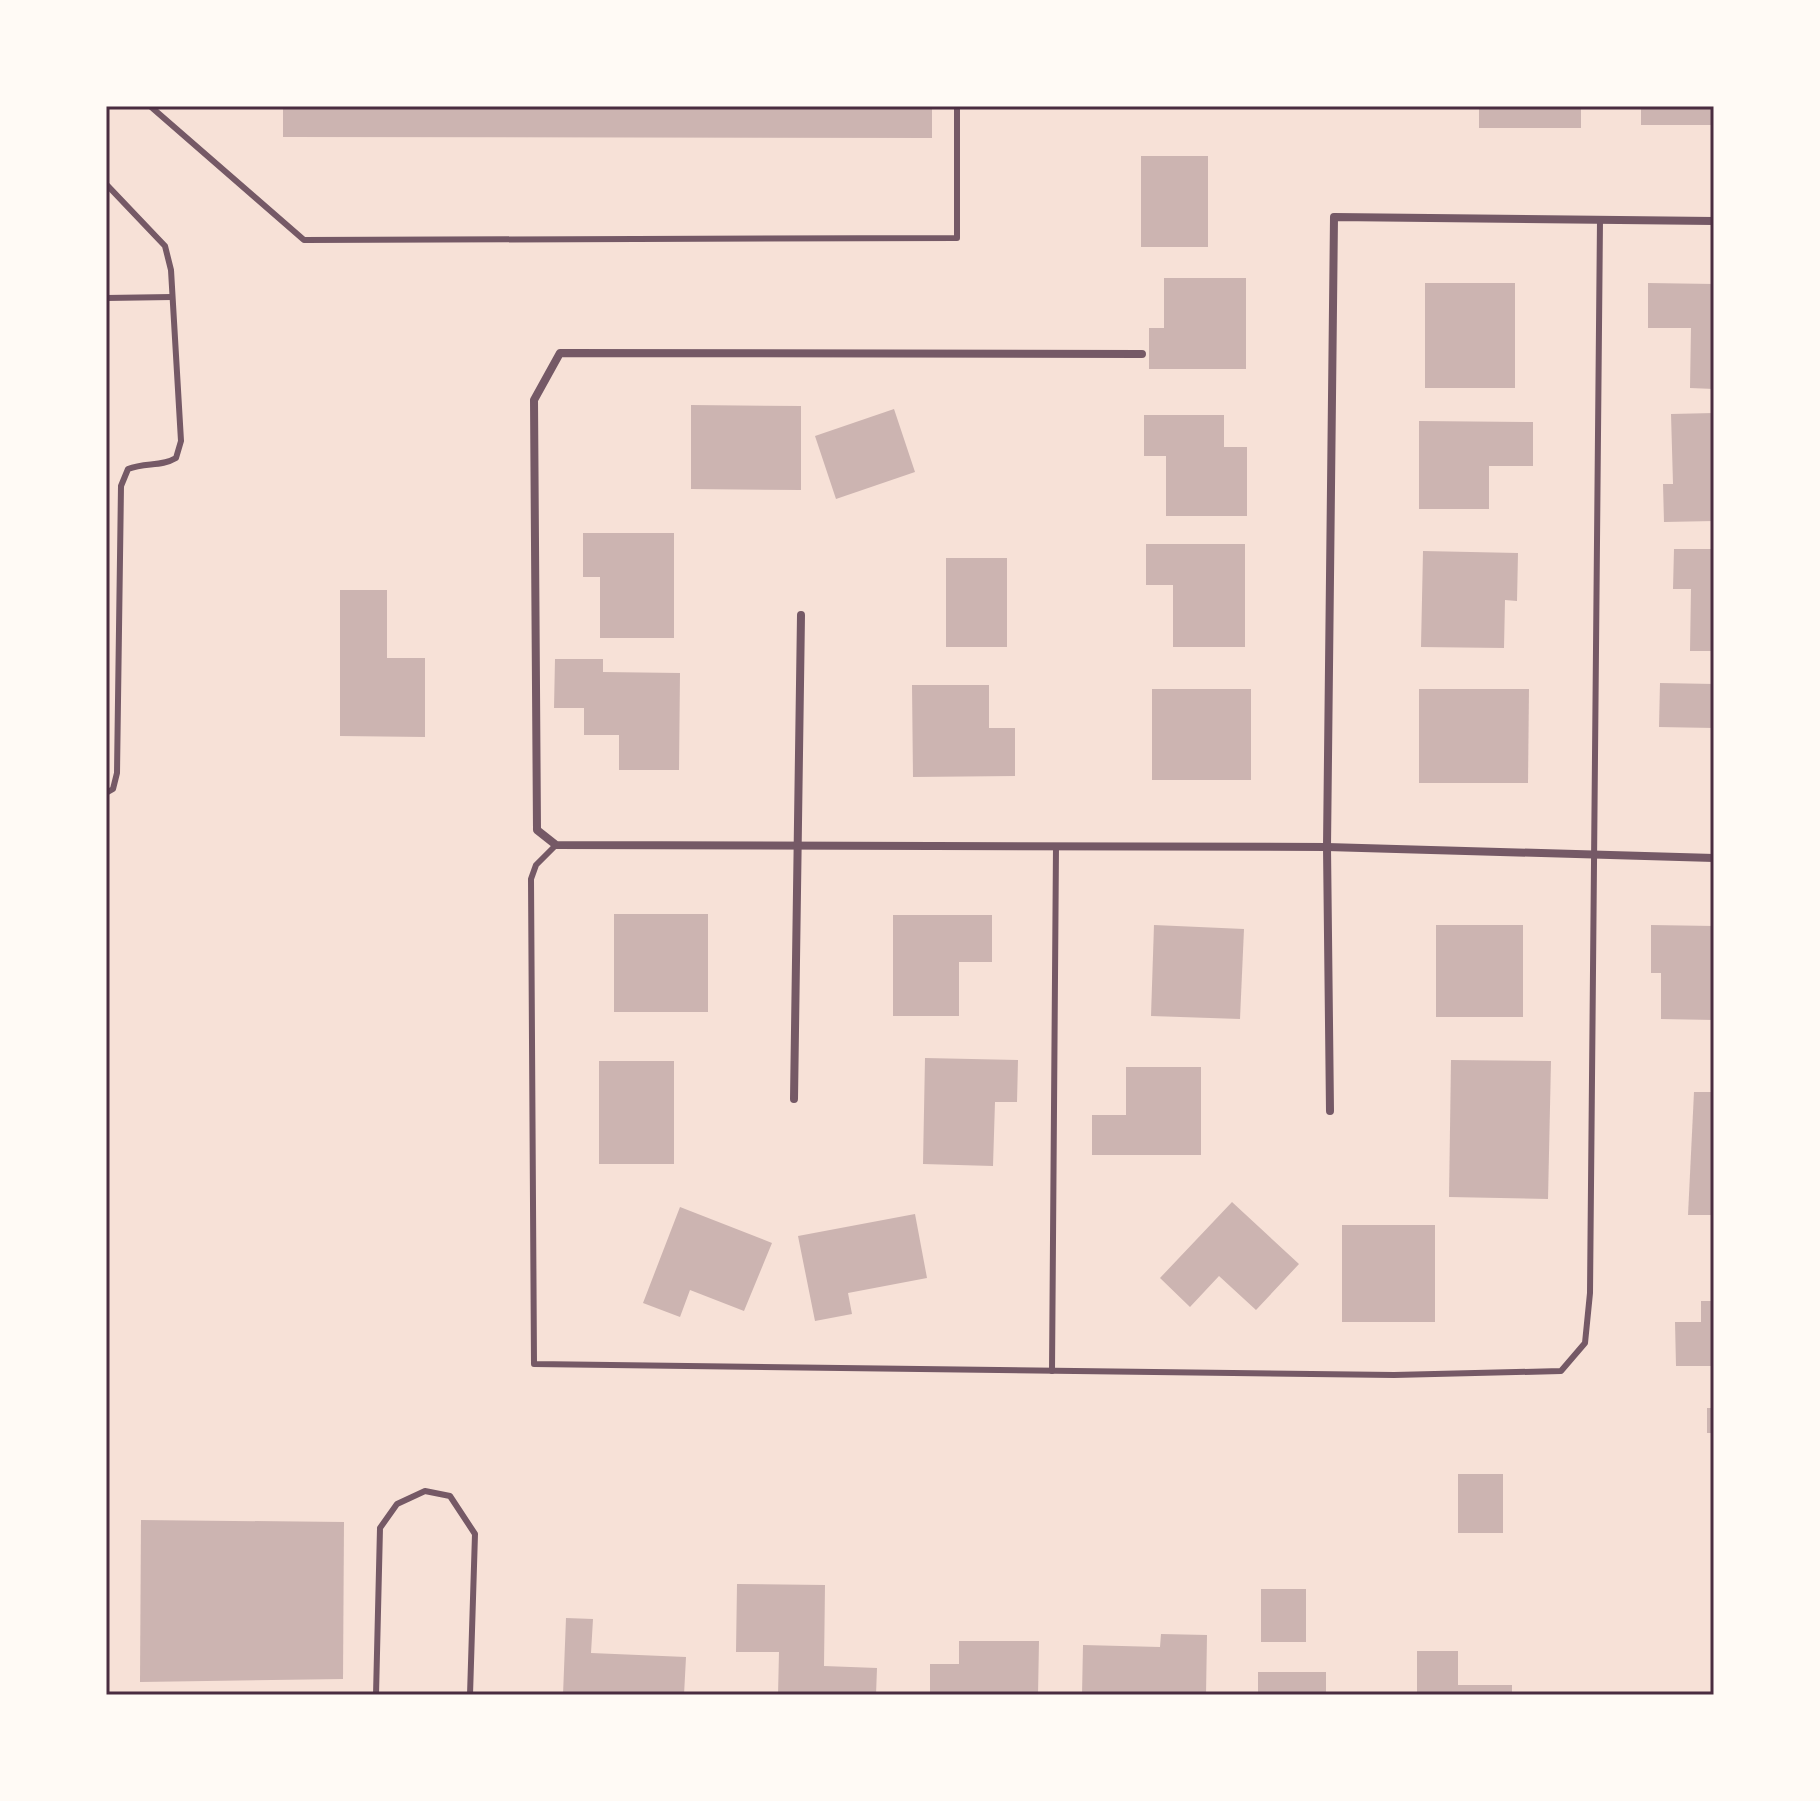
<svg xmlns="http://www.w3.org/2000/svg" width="1820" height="1801" font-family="Ubuntu,sans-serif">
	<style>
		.building { fill: #ccb4b1 }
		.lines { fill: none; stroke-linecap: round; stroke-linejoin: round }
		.service { stroke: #755966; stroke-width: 6 }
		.minor { stroke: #755966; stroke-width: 8 }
		.neatline { fill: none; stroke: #4a2c40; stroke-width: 3 }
	</style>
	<rect width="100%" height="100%" fill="#f7e1d7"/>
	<g class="building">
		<path d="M283,106h649v32l-649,-1z"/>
		<rect x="1479" y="106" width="102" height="22"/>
		<rect x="1641" y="106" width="73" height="19"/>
		<rect x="1141" y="156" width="67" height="91"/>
		<path d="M1164,278h82v91h-97v-41h15z"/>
		<rect x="1425" y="283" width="90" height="105"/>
		<path d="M1648,283l66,1v105l-24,-1 1,-60h-43z"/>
		<path d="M691,405l110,1v84l-110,-1z"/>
		<path d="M894,409l21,63 -79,27 -21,-63z"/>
		<path d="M1714,413v108l-50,1 -1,-38h10l-2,-70z"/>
		<path d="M1144,415h80v32h23v69h-81v-60h-22z"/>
		<path d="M1419,421l114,1v44h-44v43h-70z"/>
		<path d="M583,533h91v105h-74v-61h-17z"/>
		<path d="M1146,544h99v103h-72v-62h-27z"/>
		<path d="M1674,549h40v102h-24l1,-62h-18z"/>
		<path d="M1423,551l95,2 -1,48 -12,-1 -1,48 -83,-1z"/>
		<rect x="946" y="558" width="61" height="89"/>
		<path d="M340,590h47v68h38v79l-85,-1z"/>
		<path d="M555,659h48v13l77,1 -1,97h-60v-35h-35v-27h-30z"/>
		<path d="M1660,683l54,1v44l-55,-1z"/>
		<path d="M912,685h77v43h26v48l-102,1z"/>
		<rect x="1152" y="689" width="99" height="91"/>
		<path d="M1419,689h110l-1,94h-109z"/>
		<rect x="614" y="914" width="94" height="98"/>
		<path d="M893,915h99v47h-33v54h-66z"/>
		<path d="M1154,925l90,4 -4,90 -89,-3z"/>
		<rect x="1436" y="925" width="87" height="92"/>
		<path d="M1651,925l63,1v94l-53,-1v-46h-10z"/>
		<path d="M925,1058l93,2 -1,42h-22l-2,64 -70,-2z"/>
		<path d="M1451,1060l100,1 -3,138 -99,-2z"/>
		<rect x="599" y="1061" width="75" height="103"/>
		<path d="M1126,1067h75v88h-109v-40h34z"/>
		<path d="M1694,1092h20v123h-26z"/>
		<path d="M1232,1202l67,62 -43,46 -37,-34 -29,31 -30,-29z"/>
		<path d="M680,1207l92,36 -28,68 -54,-21 -10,27 -37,-14z"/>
		<path d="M915,1214l12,64 -79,15 4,21 -37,7 -17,-85z"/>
		<rect x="1342" y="1225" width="93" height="97"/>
		<path d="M1701,1301h13v65h-38l-1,-44h26z"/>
		<rect x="1707" y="1408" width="7" height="25"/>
		<rect x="1458" y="1474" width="45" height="59"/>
		<path d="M141,1520l203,2 -1,157 -203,3z"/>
		<path d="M737,1584l88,1 -1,81 53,2 -1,27h-98l1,-43h-43z"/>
		<rect x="1261" y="1589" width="45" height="53"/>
		<path d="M566,1618l27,1 -2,34 95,4 -2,38h-121z"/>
		<path d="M1161,1634l46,1 -1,60h-124l1,-50 77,2z"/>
		<path d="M959,1641h80l-1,54h-108v-31h29z"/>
		<path d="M1417,1651h41v34h54v10h-95z"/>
		<rect x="1258" y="1672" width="68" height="23"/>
	</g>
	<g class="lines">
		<g class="service">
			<path d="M150,106l154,134 653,-2v-132"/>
			<path d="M106,184l59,62 6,24 10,171 -5,17c-15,9 -31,4 -48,11l-7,17 -4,287 -4,16 -7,4"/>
			<path d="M106,298l66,-1"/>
			<path d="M556,845l-20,20 -5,14 3,485 860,11 167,-4 24,-28 5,-50 10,-1073"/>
			<path d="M1052,1371l4,-525"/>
			<path d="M376,1695l4,-167 17,-24 28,-13 25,5 25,38 -5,161"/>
		</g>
		<g class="minor">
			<path d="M1142,354l-582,-1 -26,47 3,430 19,15 771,2 387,11"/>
			<path d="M794,1099l7,-484"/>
			<path d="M1330,1111l-3,-264 7,-630 380,4"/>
		</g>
	</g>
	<rect width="1820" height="1801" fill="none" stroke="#fffaf5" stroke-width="216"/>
	<rect x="108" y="108" width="1604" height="1585" class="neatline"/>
</svg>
